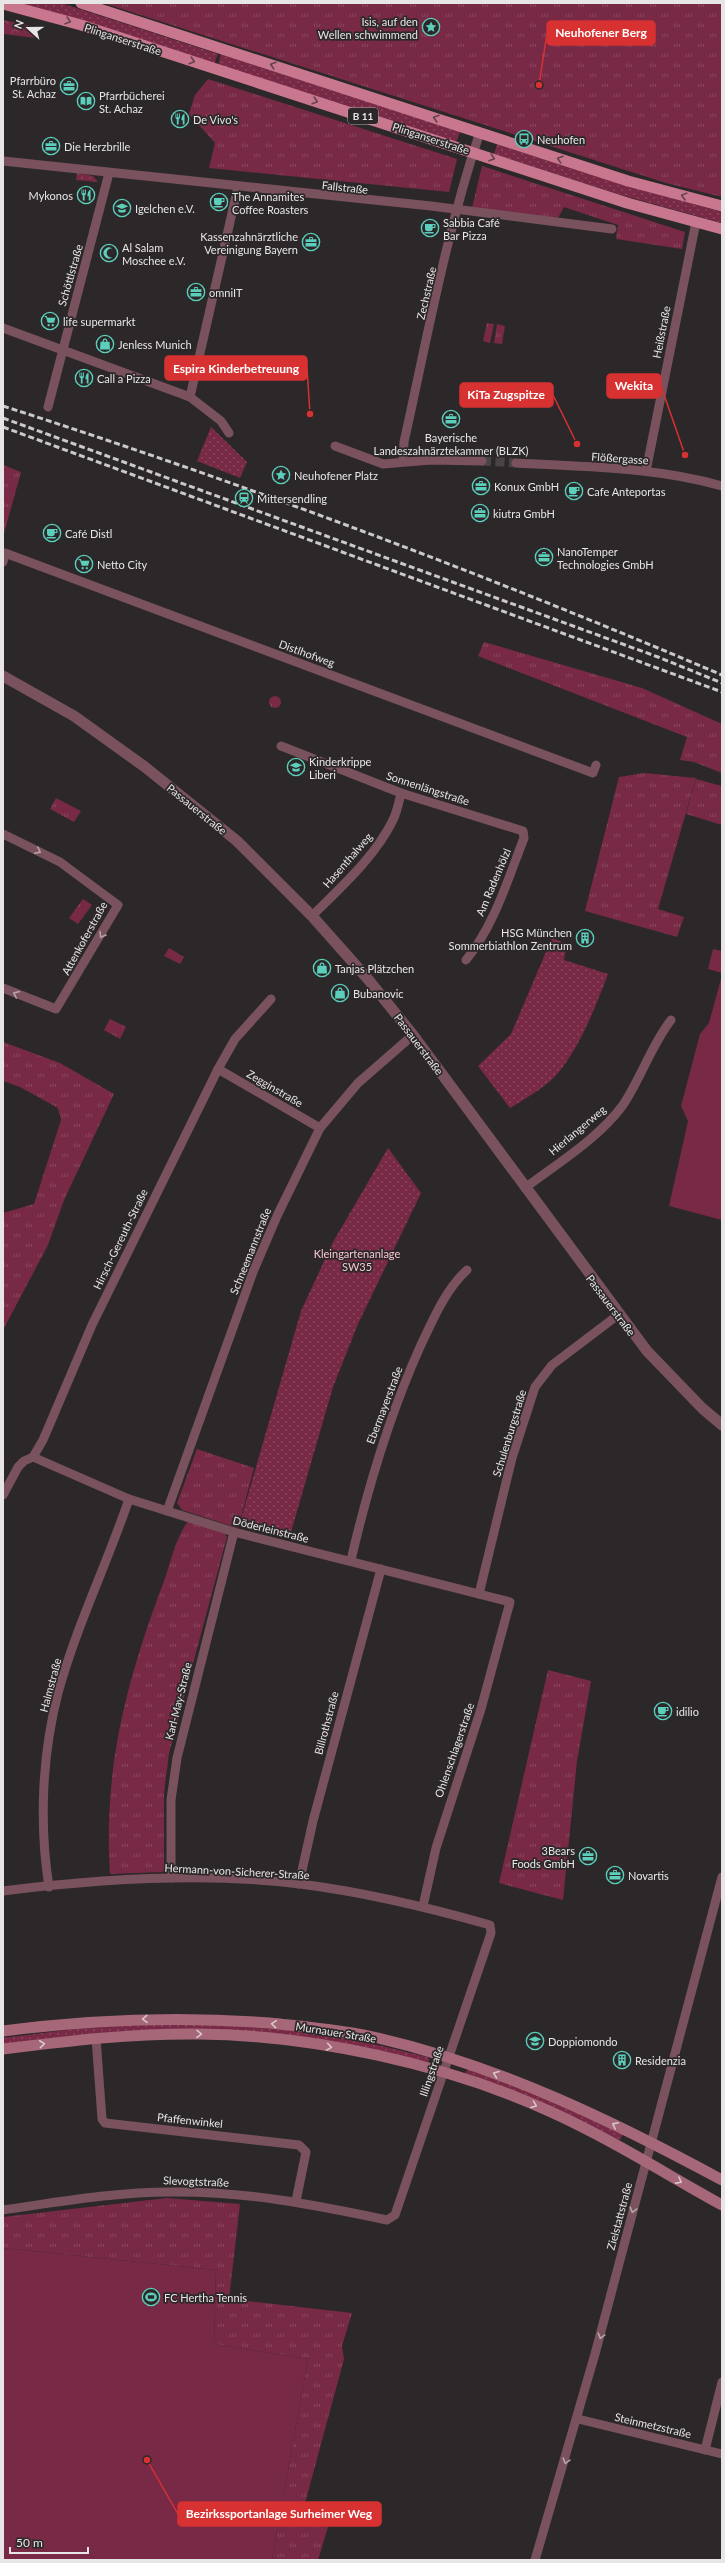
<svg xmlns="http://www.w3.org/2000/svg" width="725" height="2563" font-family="Lato,sans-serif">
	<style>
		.grass { fill: url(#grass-dots) }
		.forest { fill: url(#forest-crowns) }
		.park { fill: url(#park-tufts) }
		.pitch { fill: #772945 }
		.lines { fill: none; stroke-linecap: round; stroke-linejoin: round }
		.minor-tunnel { stroke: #484445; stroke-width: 9; stroke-dasharray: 9 4.5; stroke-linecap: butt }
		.minor { stroke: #79525d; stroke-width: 9 }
		.tertiary { stroke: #79525d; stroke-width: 11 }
		.secondary { stroke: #a66779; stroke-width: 11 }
		.primary { stroke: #c8778f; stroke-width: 11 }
		.rail { stroke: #ccc9ca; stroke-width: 3; stroke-dasharray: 6 3; stroke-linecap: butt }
		.oneway { stroke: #63444d }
		.oneway2 { stroke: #b6a3a8 }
		.oneway3 { stroke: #d8c6cb }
		.labels { text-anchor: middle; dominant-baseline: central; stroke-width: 3.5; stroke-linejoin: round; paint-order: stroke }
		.shield { fill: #2c2829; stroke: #b0acad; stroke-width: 1 }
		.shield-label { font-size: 10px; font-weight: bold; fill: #e8e5e6 }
		.poi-label { font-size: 11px; fill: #e8e5e6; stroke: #2c2829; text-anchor: start }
		.street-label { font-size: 11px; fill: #e8e5e6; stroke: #2c2829 }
		.park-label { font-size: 11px; fill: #f8c4d1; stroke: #2c2829 }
		.leader { fill: none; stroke: #d73132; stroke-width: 1.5 }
		.callout-dot { fill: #d73132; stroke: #2c2829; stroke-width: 1.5 }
		.callout { fill: #d73132; stroke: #d73132; stroke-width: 1.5 }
		.callout-label { font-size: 12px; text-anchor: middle; font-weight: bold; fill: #fff }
	</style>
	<defs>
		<pattern id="grass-dots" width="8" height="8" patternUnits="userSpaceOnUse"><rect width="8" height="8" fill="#772945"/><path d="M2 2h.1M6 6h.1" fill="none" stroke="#8a4860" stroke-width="1.8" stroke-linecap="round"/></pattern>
		<pattern id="forest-crowns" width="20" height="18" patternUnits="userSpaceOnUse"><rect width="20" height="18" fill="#772945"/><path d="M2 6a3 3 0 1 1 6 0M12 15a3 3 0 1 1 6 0" fill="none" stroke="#8a4860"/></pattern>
		<pattern id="park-tufts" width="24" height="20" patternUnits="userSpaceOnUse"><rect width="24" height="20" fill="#772945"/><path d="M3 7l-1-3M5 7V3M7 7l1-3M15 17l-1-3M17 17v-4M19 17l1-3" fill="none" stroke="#8a4860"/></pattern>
	</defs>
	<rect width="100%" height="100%" fill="#2c2829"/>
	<g class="grass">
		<path d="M15,3h46l157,51 -4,10z"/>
		<path d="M221,54l239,78 -4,10 -238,-77z"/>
		<path d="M497,144l127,41 98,27v11l-101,-28 -127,-41z"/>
		<path d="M77,173l16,3 5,6 -22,-2z"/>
		<path d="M211,427l36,35 -7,16 -43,-17z"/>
		<path d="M552,938l15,6 -3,16 44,14c-12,32 -33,86 -59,108 -12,10 -26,18 -39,26l-32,-42 33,-32z"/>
		<path d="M388,1148l33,45 -63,131 -25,63 -42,145 -50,-13 60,-208 32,-69z"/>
		<path d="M167,2023c46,1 92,2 138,8 41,6 82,16 122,26l3,3 -2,2c-41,-9 -82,-20 -124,-25 -100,-15 -202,-7 -301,8v-7l71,-9z"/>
		<path d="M468,2069l50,17 105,48 -3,6 -69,-33 -86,-34z"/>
	</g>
	<path class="forest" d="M3,20l34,7 3,9 -4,2 -33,-4z"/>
	<g class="park">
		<path d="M103,3h619v194l-56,-14z"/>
		<path d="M208,79l249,80 -8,33 -240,-24 6,-25 -26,-29 6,-19z"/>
		<path d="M482,166l203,66 -3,17 -66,-10 2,-14 -54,-18 -6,11 -86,-10z"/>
		<path d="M487,323l7,1 -4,19 -7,-2z"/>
		<path d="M497,324l8,2 -3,18 -8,-1z"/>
		<path d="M3,465l18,7 -18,65z"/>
		<path d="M484,642l158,46 80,36v49l-28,-11 -14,-2 7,-23 -209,-81z"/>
		<circle cx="275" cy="702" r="6"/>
		<path d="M644,773l52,5 -38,131 26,8 -7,20 -92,-26 34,-134z"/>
		<path d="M696,779l26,7v39l-36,-11z"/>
		<path d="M56,798l25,13 -7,11 -24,-13z"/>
		<path d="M83,899l9,6 -14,19 -9,-6z"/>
		<path d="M169,948l15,9 -4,7 -16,-8z"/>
		<path d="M110,1019l16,8 -6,12 -16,-9z"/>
		<path d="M3,1042l57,21 54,31 -50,106 -16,45 -45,85v-117l31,-9 27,-84 -3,-12 -38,-21 -17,-6z"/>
		<path d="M197,1449l57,19 -16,60 -56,-18 -5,-7z"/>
		<path d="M189,1520l35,12 3,5 -58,216 -5,40v79l-54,2c-7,-106 17,-195 54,-293 7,-19 12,-45 25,-61z"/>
		<path d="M548,1670l43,11 -14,80 -14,139 -64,-17z"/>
		<path d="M167,2198l73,6 -11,95 123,14 -10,33 2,13 -43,159 27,9 -10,33h-46l36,-201 -94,-15 2,-74 -213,-22v-31z"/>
	</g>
	<g class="pitch">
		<path d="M713,949l9,2v22l-14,-4z"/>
		<path d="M722,975v245l-53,-14 19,-85 -7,-15 19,-72 9,-11z"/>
		<path d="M3,2248l213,22 -2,74 94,15 -36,201h-269z"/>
	</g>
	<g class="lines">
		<path class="minor-tunnel" d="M482,461l34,2"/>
		<g class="minor">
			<path d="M3,161l428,45 181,23"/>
			<path d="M3,328l187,69 31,24 8,12"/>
			<path d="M190,397l48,-210"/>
			<path d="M48,407l61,-234"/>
			<path d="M335,446l48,18 48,-4 51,1"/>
			<path d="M403,462l1,-20c23,-103 42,-209 76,-310"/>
			<path d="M516,463c69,4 139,4 206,23"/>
			<path d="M646,471l50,-249"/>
			<path d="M3,562l2,-9 588,220 3,-8"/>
			<path d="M281,746l120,47 122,38 1,7c-16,41 -30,88 -58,122"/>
			<path d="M3,834l57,28 58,43 -62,104 -53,-21"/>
			<path d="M312,916c29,-29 63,-59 81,-96 4,-8 6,-18 8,-27"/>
			<path d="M218,1069l102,59"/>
			<path d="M525,1188c33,-25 73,-49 98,-83 18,-27 28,-59 48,-85"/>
			<path d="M33,1457l96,42 105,33 276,70 -29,107 -45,139 -13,58"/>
			<path d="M3,1495l15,-28 6,-6 9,-4 10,-17 49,-115 126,-256 17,-30 36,-40"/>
			<path d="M167,1511l86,-239 24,-56 43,-88 38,-45 55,-48"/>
			<path d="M351,1560c17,-73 38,-144 69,-213 13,-27 25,-57 47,-77"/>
			<path d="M479,1594l33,-136 23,-71 17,-22 66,-50"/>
			<path d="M171,1878v-78l6,-42 57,-226"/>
			<path d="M299,1884l14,-63 68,-252"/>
			<path d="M49,1887c-10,-63 -7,-132 9,-194 18,-66 49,-129 71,-194"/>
			<path d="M3,1891c95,-12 201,-19 297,-7 64,8 127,23 190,41l1,8 -96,282 -8,5c-71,-15 -142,-29 -216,-28 -56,0 -112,10 -168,18"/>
			<path d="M96,2038l6,81 3,4 194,22 7,7 -10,49"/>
			<path d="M578,2419l144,35"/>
			<path d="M705,2450l17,-68"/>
			<path d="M535,2560l60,-206 127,-477"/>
		</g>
		<path class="tertiary" d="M3,676l71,40 71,51 92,74 75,75 55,62 46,57 234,316 55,57 20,17"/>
		<g class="secondary">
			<path d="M3,2031c92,-12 175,-15 267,-8 36,4 73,7 108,15 121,28 235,83 344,142"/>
			<path d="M3,2049c65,-8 131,-16 196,-15 113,1 247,30 350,77 60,27 115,62 173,94"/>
		</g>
		<g class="primary">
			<path d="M81,3l547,178 94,25"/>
			<path d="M3,4l78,21 546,178 95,26"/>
		</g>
		<g class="rail">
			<path d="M3,406c243,78 484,169 719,269"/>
			<path d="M3,418l655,239 64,26"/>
			<path d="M3,427l719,265"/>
		</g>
	</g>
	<defs><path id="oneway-chevron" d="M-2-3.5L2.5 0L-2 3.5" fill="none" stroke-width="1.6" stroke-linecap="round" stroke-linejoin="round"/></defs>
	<g class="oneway">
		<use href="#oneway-chevron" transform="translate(68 21) rotate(17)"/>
		<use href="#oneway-chevron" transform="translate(192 61) rotate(18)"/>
		<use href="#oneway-chevron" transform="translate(273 65) rotate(-162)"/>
		<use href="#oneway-chevron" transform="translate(315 101) rotate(18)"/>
		<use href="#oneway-chevron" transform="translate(436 118) rotate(-162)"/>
		<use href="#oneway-chevron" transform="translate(492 158) rotate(18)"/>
		<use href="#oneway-chevron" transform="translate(560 159) rotate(-162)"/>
		<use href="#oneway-chevron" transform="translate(684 196) rotate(-165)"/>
	</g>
	<g class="oneway2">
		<use href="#oneway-chevron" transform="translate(38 851) rotate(26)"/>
		<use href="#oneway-chevron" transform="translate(102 935) rotate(121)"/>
		<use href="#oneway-chevron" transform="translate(16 994) rotate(-156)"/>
		<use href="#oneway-chevron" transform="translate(633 2210) rotate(105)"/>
		<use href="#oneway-chevron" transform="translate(601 2336) rotate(105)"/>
		<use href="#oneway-chevron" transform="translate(566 2461) rotate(106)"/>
	</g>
	<g class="oneway3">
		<use href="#oneway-chevron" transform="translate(145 2019) rotate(178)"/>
		<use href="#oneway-chevron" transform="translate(274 2024) rotate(-175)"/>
		<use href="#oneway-chevron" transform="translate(199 2034) rotate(1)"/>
		<use href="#oneway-chevron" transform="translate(42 2044) rotate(-6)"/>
		<use href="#oneway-chevron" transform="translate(329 2047) rotate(9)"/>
		<use href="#oneway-chevron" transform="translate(496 2074) rotate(-159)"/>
		<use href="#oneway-chevron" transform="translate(534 2105) rotate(21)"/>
		<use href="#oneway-chevron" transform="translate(615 2125) rotate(-154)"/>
		<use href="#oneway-chevron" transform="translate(679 2181) rotate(28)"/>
	</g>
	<defs>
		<symbol id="sight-ring" viewBox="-11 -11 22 22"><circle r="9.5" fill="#2c2829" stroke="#5bcebc" stroke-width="1.5"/><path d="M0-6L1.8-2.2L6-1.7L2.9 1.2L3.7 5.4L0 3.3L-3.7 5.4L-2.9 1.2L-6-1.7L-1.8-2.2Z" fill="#5bcebc"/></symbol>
		<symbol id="office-ring" viewBox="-11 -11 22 22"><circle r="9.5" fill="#2c2829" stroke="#5bcebc" stroke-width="1.5"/><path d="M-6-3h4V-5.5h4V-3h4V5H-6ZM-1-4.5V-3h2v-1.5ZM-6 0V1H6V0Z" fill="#5bcebc"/></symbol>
		<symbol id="library-ring" viewBox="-11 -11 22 22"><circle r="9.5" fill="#2c2829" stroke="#5bcebc" stroke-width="1.5"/><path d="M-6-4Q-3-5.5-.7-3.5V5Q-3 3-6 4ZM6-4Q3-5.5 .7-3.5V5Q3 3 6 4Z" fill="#5bcebc"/></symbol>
		<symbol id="restaurant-ring" viewBox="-11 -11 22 22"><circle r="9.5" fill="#2c2829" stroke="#5bcebc" stroke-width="1.5"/><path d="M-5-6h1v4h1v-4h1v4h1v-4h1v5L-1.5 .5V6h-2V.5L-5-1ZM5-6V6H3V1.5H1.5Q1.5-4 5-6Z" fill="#5bcebc"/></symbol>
		<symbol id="bus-ring" viewBox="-11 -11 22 22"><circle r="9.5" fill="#2c2829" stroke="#5bcebc" stroke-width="1.5"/><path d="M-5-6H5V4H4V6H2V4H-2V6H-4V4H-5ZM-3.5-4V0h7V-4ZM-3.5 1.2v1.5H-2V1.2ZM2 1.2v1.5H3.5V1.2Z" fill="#5bcebc"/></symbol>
		<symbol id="cafe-ring" viewBox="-11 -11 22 22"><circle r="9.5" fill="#2c2829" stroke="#5bcebc" stroke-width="1.5"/><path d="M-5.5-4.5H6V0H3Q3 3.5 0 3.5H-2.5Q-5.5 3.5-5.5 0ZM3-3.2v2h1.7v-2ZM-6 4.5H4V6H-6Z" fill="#5bcebc"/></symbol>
		<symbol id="school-ring" viewBox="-11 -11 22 22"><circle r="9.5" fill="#2c2829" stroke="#5bcebc" stroke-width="1.5"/><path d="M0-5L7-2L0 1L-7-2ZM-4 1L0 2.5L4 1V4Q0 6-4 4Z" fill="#5bcebc"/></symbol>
		<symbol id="mosque-ring" viewBox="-11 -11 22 22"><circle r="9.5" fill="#2c2829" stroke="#5bcebc" stroke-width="1.5"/><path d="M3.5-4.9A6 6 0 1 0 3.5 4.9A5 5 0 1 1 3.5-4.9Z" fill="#5bcebc"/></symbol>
		<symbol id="supermarket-ring" viewBox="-11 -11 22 22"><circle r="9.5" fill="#2c2829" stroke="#5bcebc" stroke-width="1.5"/><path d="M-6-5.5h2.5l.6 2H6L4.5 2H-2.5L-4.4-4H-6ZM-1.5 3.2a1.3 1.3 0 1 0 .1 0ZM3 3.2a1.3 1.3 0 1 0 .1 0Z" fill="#5bcebc"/></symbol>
		<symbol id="shop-ring" viewBox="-11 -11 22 22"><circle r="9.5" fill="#2c2829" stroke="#5bcebc" stroke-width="1.5"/><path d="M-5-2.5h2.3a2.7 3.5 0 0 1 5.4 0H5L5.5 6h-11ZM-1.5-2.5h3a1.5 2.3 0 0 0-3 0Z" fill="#5bcebc"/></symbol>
		<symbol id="station-ring" viewBox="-11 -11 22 22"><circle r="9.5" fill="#2c2829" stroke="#5bcebc" stroke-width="1.5"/><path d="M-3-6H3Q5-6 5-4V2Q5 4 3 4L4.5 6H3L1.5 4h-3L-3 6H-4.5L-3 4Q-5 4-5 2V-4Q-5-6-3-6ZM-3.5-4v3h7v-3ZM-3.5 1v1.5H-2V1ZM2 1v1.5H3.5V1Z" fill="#5bcebc"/></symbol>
		<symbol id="building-ring" viewBox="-11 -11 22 22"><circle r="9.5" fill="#2c2829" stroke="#5bcebc" stroke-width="1.5"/><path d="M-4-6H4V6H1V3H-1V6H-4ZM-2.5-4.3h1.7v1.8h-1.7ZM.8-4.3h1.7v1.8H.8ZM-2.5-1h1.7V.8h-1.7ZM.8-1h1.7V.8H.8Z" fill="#5bcebc"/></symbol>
		<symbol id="stadium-ring" viewBox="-11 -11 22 22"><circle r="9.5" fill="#2c2829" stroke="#5bcebc" stroke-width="1.5"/><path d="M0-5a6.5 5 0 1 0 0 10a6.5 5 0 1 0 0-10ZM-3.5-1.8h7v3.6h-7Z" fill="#5bcebc"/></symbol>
	</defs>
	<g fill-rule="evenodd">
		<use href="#sight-ring" x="421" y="17" width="20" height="20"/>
		<use href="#office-ring" x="59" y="76" width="20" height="20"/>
		<use href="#library-ring" x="76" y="91" width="20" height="20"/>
		<use href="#restaurant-ring" x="170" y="109" width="20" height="20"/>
		<use href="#bus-ring" x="514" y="129" width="20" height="20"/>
		<use href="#office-ring" x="41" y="136" width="20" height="20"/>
		<use href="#restaurant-ring" x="76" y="185" width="20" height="20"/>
		<use href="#cafe-ring" x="209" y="192" width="20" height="20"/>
		<use href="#school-ring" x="112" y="198" width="20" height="20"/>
		<use href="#cafe-ring" x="420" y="218" width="20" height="20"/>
		<use href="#office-ring" x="301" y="232" width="20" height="20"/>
		<use href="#mosque-ring" x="99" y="243" width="20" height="20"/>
		<use href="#office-ring" x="186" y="282" width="20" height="20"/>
		<use href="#supermarket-ring" x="40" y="311" width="20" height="20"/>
		<use href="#shop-ring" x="95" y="334" width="20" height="20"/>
		<use href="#restaurant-ring" x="74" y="368" width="20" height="20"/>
		<use href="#office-ring" x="441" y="409" width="20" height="20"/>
		<use href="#sight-ring" x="271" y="465" width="20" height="20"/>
		<use href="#office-ring" x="471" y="476" width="20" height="20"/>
		<use href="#cafe-ring" x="564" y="481" width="20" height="20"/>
		<use href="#station-ring" x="234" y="488" width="20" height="20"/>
		<use href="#office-ring" x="470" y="503" width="20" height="20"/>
		<use href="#cafe-ring" x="42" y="523" width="20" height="20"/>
		<use href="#office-ring" x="534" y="547" width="20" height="20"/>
		<use href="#supermarket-ring" x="74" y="554" width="20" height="20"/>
		<use href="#school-ring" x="286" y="757" width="20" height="20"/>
		<use href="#building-ring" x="575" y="928" width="20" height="20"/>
		<use href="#shop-ring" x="312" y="958" width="20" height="20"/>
		<use href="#shop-ring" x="330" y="983" width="20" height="20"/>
		<use href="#cafe-ring" x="653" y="1701" width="20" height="20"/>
		<use href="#office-ring" x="578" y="1846" width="20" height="20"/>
		<use href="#office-ring" x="605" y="1865" width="20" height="20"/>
		<use href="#school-ring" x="525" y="2031" width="20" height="20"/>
		<use href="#building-ring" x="612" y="2050" width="20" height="20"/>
		<use href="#stadium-ring" x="141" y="2287" width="20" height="20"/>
	</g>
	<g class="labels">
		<rect class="shield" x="348" y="108" width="30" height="16" rx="3"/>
		<g class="shield-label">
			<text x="363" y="116">B 11</text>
		</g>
		<g class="poi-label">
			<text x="418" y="21" text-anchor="end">Isis, auf den<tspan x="418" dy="13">Wellen schwimmend</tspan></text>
			<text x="56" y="80" text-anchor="end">Pfarrbüro<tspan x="56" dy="13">St. Achaz</tspan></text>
			<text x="99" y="95">Pfarrbücherei<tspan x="99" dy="13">St. Achaz</tspan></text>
			<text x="193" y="119">De Vivo's</text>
			<text x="537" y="139">Neuhofen</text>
			<text x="64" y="146">Die Herzbrille</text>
			<text x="73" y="195" text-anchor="end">Mykonos</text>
			<text x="232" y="196">The Annamites<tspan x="232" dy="13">Coffee Roasters</tspan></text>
			<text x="135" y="208">Igelchen e.V.</text>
			<text x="443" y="222">Sabbia Café<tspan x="443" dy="13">Bar Pizza</tspan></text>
			<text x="298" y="236" text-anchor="end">Kassenzahnärztliche<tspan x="298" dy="13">Vereinigung Bayern</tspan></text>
			<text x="122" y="247">Al Salam<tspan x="122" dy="13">Moschee e.V.</tspan></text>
			<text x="209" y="292">omniIT</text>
			<text x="63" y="321">life supermarkt</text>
			<text x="118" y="344">Jenless Munich</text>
			<text x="97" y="378">Call a Pizza</text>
			<text x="451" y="437" text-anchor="middle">Bayerische<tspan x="451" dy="13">Landeszahnärztekammer (BLZK)</tspan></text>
			<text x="294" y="475">Neuhofener Platz</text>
			<text x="494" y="486">Konux GmbH</text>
			<text x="587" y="491">Cafe Anteportas</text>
			<text x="257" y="498">Mittersendling</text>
			<text x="493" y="513">kiutra GmbH</text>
			<text x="65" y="533">Café Distl</text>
			<text x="557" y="551">NanoTemper<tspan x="557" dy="13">Technologies GmbH</tspan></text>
			<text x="97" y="564">Netto City</text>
			<text x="309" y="761">Kinderkrippe<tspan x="309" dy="13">Liberi</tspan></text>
			<text x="572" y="932" text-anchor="end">HSG München<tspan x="572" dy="13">Sommerbiathlon Zentrum</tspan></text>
			<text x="335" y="968">Tanjas Plätzchen</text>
			<text x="353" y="993">Bubanovic</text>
			<text x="676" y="1711">idilio</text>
			<text x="575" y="1850" text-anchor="end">3Bears<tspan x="575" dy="13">Foods GmbH</tspan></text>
			<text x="628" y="1875">Novartis</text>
			<text x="548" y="2041">Doppiomondo</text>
			<text x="635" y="2060">Residenzia</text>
			<text x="164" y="2297">FC Hertha Tennis</text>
		</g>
		<g class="street-label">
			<text transform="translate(123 39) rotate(18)">Plinganserstraße</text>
			<text transform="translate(431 138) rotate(18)">Plinganserstraße</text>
			<text transform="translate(345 187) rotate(6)">Fallstraße</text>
			<text transform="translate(70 275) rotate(-74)">Schöttlstraße</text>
			<text transform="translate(426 293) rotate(-77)">Zechstraße</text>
			<text transform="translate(661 332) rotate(-79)">Heißstraße</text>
			<text transform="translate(620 458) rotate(4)">Flößergasse</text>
			<text transform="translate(307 653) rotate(20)">Distlhofweg</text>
			<text transform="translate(428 788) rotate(18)">Sonnenlängstraße</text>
			<text transform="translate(197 809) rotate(39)">Passauerstraße</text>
			<text transform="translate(347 860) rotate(-49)">Hasenthalweg</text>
			<text transform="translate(493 882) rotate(-67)">Am Radenhölzl</text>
			<text transform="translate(84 938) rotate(-61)">Attenkoferstraße</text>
			<text transform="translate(419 1044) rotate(53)">Passauerstraße</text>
			<text transform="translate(275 1088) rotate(30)">Zegginstraße</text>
			<text transform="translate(577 1130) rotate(-40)">Hierlangerweg</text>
			<text transform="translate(120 1239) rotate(-64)">Hirsch-Gereuth-Straße</text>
			<text transform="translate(250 1251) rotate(-68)">Schneemannstraße</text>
			<text transform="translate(611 1305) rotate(53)">Passauerstraße</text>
			<text transform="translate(384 1405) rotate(-69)">Ebermayerstraße</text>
			<text transform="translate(509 1433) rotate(-73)">Schulenburgstraße</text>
			<text transform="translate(271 1529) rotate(14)">Döderleinstraße</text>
			<text transform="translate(50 1685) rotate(-75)">Halmstraße</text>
			<text transform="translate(178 1701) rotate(-76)">Karl-May-Straße</text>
			<text transform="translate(326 1723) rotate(-75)">Billrothstraße</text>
			<text transform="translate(454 1750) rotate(-71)">Ohlenschlagerstraße</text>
			<text transform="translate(237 1871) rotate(3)">Hermann-von-Sicherer-Straße</text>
			<text transform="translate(336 2032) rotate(9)">Murnauer Straße</text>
			<text transform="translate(431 2071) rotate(-71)">Illingstraße</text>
			<text transform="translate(190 2120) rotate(6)">Pfaffenwinkel</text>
			<text transform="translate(196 2181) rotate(2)">Slevogtstraße</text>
			<text transform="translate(619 2216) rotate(-75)">Zielstattstraße</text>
			<text transform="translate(653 2425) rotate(13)">Steinmetzstraße</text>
		</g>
		<g class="park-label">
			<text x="357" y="1253">Kleingartenanlage<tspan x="357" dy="13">SW35</tspan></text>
		</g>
	</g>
	<path class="leader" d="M539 85L547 33M310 414L307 368M685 455L661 386M577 444L553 395M147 2460L178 2514"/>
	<g class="callout-dot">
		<circle cx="539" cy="85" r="4"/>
		<circle cx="310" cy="414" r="4"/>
		<circle cx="685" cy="455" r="4"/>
		<circle cx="577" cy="444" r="4"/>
		<circle cx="147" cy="2460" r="4"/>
	</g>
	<g class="callout">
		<rect x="547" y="21" width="108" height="24" rx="4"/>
		<rect x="165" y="356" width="142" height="24" rx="4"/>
		<rect x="607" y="374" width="54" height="24" rx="4"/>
		<rect x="460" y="383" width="93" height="24" rx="4"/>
		<rect x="178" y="2502" width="203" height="24" rx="4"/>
	</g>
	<g class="callout-label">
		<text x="601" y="37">Neuhofener Berg</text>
		<text x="236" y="373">Espira Kinderbetreuung</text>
		<text x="634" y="390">Wekita</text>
		<text x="506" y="399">KiTa Zugspitze</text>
		<text x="279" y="2518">Bezirkssportanlage Surheimer Weg</text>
	</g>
	<rect width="725" height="2563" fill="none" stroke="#e8e5e6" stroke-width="8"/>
	<g transform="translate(28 28) rotate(291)" stroke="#2c2829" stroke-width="3" paint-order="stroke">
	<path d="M0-3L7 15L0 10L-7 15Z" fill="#e8e5e6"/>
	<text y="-6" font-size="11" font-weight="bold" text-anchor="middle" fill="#e8e5e6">N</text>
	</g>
	<path d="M10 2547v6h78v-6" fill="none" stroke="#e8e5e6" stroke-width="2"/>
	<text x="16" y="2547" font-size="12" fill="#e8e5e6" stroke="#2c2829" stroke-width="3" paint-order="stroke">50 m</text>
</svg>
